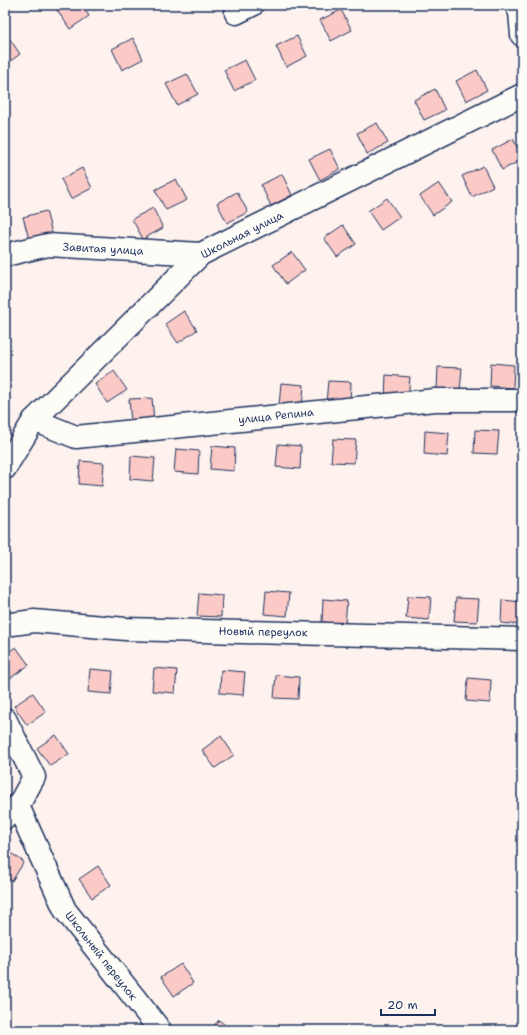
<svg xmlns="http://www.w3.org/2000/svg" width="527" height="1035" font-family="'Shantell Sans',sans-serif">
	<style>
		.building { fill: #fbcac6; stroke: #1b2f5e }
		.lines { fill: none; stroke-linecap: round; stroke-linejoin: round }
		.minor-casing { stroke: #1b2f5e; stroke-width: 25 }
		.minor { stroke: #fdfcf7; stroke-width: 22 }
		.labels { text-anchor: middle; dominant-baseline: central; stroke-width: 3; stroke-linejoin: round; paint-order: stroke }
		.street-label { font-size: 11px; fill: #1b2f5e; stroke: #fdfcf7 }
	</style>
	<rect width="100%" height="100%" fill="#fdf2ed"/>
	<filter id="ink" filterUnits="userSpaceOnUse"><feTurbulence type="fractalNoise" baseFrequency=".025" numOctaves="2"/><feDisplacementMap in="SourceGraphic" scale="8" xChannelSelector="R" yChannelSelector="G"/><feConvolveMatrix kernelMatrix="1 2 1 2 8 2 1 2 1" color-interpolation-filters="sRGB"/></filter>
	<g filter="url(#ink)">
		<g class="building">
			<path d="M64,5h18l7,11 -19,13 -13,-19z"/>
			<path d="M381,5h10l-8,4z"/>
			<path d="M341,10l11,20 -21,11 -11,-21z"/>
			<path d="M7,35l13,19 -15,11v-28z"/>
			<path d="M297,36l10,20 -21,11 -10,-21z"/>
			<path d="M133,38l10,21 -21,11 -10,-21z"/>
			<path d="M245,60l10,20 -21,11 -10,-21z"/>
			<path d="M477,70l10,20 -21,11 -10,-20z"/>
			<path d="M187,74l11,20 -21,11 -11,-21z"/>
			<path d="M435,89l10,21 -21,10 -10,-20z"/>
			<path d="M377,123l11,20 -21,11 -10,-21z"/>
			<path d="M513,139l9,18v3l-20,10 -10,-20z"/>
			<path d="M330,149l10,20 -20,11 -11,-21z"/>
			<path d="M483,166l10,20 -21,11 -10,-21z"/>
			<path d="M82,168l10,20 -21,11 -10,-20z"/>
			<path d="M282,174l10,21 -21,11 -10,-21z"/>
			<path d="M176,179l11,21 -21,10 -11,-20z"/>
			<path d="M439,183l13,19 -19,13 -13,-19z"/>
			<path d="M237,192l11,20 -21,11 -10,-20z"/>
			<path d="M387,198l13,19 -19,13 -13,-19z"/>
			<path d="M153,208l10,20 -20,11 -11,-20z"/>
			<path d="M46,211l6,22 -23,6 -6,-22z"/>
			<path d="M343,225l13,19 -19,13 -13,-19z"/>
			<path d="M292,252l13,18 -19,14 -13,-19z"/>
			<path d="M184,311l13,19 -19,13 -13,-19z"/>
			<path d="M491,363l23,2 -1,23 -23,-2z"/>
			<path d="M438,367l24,1 -2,23 -23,-2z"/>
			<path d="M114,371l13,19 -20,13 -12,-19z"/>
			<path d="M386,375l24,2 -2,22 -23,-1z"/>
			<path d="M328,381l23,1 -1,23 -24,-2z"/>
			<path d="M281,383l23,2 -2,23 -23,-2z"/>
			<path d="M152,398l2,23 -23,1 -2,-23z"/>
			<path d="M475,430l24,1 -2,23 -23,-1z"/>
			<path d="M425,431l24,2 -2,23 -23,-2z"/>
			<path d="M333,439l23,1 -2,23 -23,-1z"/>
			<path d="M278,444l23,2 -1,23 -24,-2z"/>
			<path d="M212,446l23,2 -1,23 -24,-2z"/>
			<path d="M176,449l23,2 -1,23 -24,-2z"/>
			<path d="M131,456l24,2 -2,23 -23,-2z"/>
			<path d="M80,461l24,2 -2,23 -23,-2z"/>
			<path d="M5,538l6,3 -6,12z"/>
			<path d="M266,591l23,2 -2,23 -23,-2z"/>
			<path d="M199,593l23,2 -1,22 -24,-1z"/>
			<path d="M408,596l23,1 -2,23 -23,-2z"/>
			<path d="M456,598l23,1 -2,23 -23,-1z"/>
			<path d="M323,599l24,2 -2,23 -23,-2z"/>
			<path d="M502,600l20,2v23l-21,-2z"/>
			<path d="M16,647l13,18 -20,14 -4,-6v-19z"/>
			<path d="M154,668l23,2 -2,23 -23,-2z"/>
			<path d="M90,669l23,2 -2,23 -23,-2z"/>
			<path d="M221,670l24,2 -2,23 -23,-2z"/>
			<path d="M276,675l23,2 -1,22 -24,-1z"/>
			<path d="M468,678l23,2 -1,23 -24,-2z"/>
			<path d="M33,693l13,19 -19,13 -13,-19z"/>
			<path d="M56,735l13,19 -19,12 -13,-18z"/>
			<path d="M221,736l13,19 -19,13 -13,-18z"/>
			<path d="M5,849l19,13 -12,19 -7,-5z"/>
			<path d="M98,866l13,19 -19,13 -13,-19z"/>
			<path d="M181,964l12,19 -19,13 -13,-19z"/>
			<path d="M219,1020l12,10h-21z"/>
		</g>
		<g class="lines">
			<defs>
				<g id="minor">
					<path d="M516,5l4,7 2,23"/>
					<path d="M236,13l16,-8"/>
					<path d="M5,255l43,-10 153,9"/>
					<path d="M34,420l42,17 359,-37h87"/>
					<path d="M5,468l29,-48 167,-166 321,-159"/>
					<path d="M5,625l29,-4 92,8 396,10"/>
					<path d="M5,719l29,58 -16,29"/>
					<path d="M5,818l13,-12 47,104 95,120"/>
				</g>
			</defs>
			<use href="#minor" class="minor-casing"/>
			<use href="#minor" class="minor"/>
		</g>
	</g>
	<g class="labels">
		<g class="street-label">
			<text transform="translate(242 235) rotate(-27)">Школьная улица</text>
			<text transform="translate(103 249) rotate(3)">Завитая улица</text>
			<text transform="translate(276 416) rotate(-6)">улица Репина</text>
			<text transform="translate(263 632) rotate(1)">Новый переулок</text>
			<text transform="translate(101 956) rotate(52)">Школьный переулок</text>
		</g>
	</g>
	<rect width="527" height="1035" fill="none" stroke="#fdfcf7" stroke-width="20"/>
	<rect x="10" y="10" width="507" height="1015" fill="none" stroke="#1b2f5e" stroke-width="1.5" filter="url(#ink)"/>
	<path d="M381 1009v6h54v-6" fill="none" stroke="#1b2f5e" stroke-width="2"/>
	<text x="387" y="1009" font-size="12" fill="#1b2f5e" stroke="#fdfcf7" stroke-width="3" paint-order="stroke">20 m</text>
</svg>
